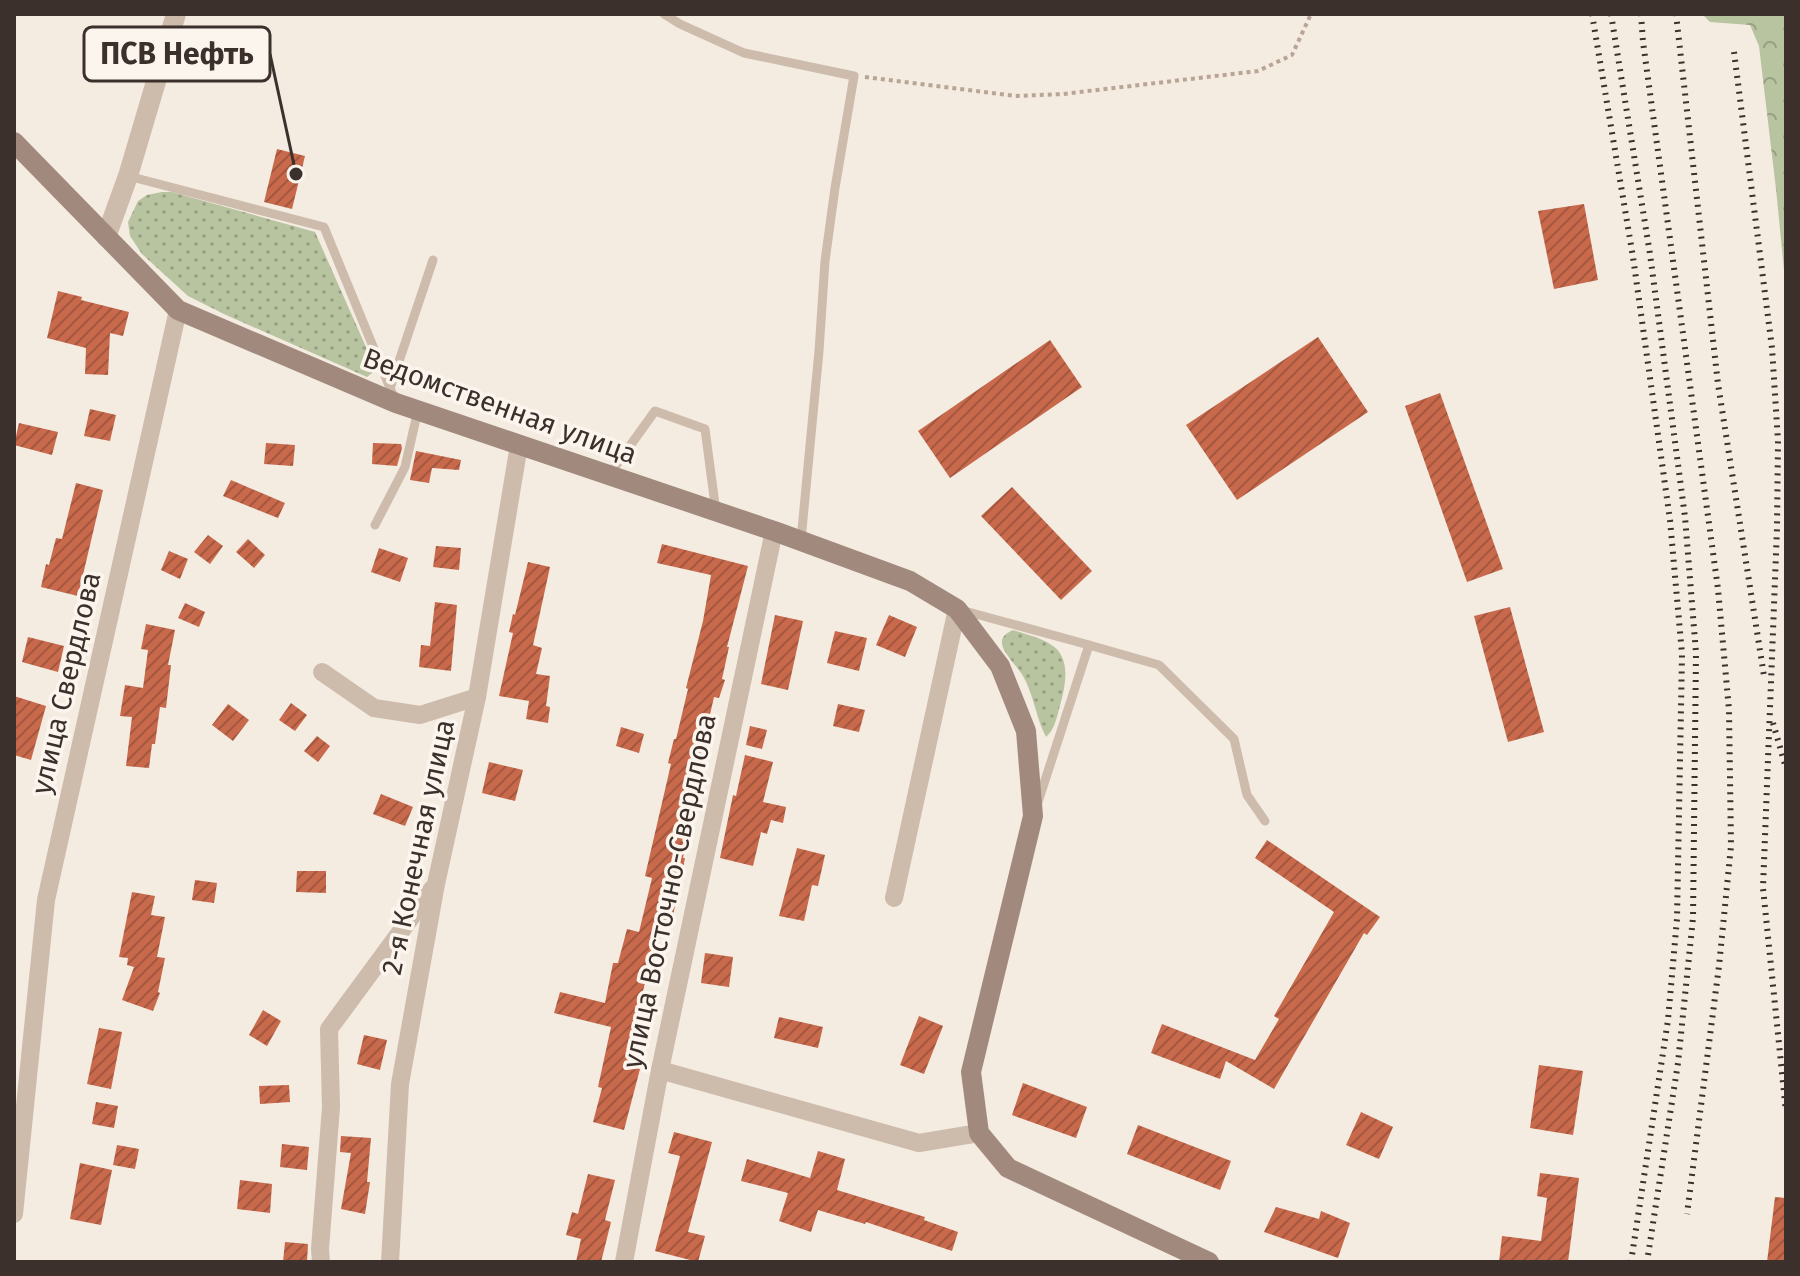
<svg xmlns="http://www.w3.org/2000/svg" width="1800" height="1276" font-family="'Fira Sans',sans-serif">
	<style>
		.grass { fill: url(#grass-dots) }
		.forest { fill: url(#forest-crowns) }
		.building { fill: url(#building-hatch) }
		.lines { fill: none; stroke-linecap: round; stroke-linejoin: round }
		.path { stroke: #b9a596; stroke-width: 4; stroke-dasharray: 4 4; stroke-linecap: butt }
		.service { stroke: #cdbbac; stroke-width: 9 }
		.minor { stroke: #cdbbac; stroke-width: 18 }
		.tertiary { stroke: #cdbbac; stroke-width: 20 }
		.secondary { stroke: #a18a7d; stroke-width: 20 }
		.rail { stroke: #3b302b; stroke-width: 6; stroke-dasharray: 2 6; stroke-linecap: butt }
		.labels { text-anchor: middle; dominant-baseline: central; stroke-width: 7; stroke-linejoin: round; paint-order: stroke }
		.street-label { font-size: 28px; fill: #3b302b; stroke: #fbf5ee }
		.leader { fill: none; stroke: #3b302b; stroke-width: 3 }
		.callout-dot { fill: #3b302b; stroke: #fbf5ee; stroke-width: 3 }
		.callout { fill: #fbf5ee; stroke: #3b302b; stroke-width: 3 }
		.callout-label { font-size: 30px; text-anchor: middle; font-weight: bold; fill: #3b302b }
	</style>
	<defs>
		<pattern id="grass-dots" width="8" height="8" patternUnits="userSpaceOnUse" patternTransform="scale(2)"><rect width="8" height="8" fill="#b8c4a0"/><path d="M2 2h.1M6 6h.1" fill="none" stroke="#97a083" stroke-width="1.8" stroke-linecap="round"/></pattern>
		<pattern id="forest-crowns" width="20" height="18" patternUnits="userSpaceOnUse" patternTransform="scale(2)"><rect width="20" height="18" fill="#b8c4a0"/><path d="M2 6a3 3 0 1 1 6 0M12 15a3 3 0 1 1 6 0" fill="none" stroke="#97a083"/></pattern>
		<pattern id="building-hatch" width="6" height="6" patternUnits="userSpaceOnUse" patternTransform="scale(2)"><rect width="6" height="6" fill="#c8694b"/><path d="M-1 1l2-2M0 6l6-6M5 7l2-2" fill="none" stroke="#a4573f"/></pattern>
	</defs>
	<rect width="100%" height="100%" fill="#f4ebe1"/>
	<g class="grass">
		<path d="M162,192h10l143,40 59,133 -1,7 -6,5 -141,-62 -38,-19 -46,-42 -12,-18 -2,-14 10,-21 9,-6z"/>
		<path d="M1013,630c12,4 26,7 37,14 21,12 16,39 11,58 -4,13 -5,26 -15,35 -10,-19 -12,-42 -23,-61 -5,-9 -20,-23 -21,-32 -1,-8 5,-11 11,-14z"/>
	</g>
	<path class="forest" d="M1702,14h84v276l-10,-101 -17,-143 -9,-21 -40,-3z"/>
	<g class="building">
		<path d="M277,149l28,7 -13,53 -28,-7z"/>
		<path d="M1584,204l14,76 -44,9 -16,-78z"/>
		<path d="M58,291l24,6 -1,3 48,12 -6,24 -13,-3 -2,42 -23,-1 1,-26 -39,-10z"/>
		<path d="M1318,337l50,75 -131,88 -51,-75z"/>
		<path d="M1050,340l32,47 -132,91 -32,-47z"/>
		<path d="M1440,393l63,176 -36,13 -62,-176z"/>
		<path d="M90,409l26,6 -6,26 -26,-5z"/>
		<path d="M19,423l39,9 -6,23 -38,-10z"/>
		<path d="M266,443l29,2 -2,21 -29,-2z"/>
		<path d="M373,443l28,1 1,4 -5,18 -25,-2z"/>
		<path d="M416,451l45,9 -2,10 -27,-2 -3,15 -19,-3z"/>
		<path d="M231,480l54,23 -7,15 -55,-22z"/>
		<path d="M76,483l27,7 -25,106 -37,-9 5,-23 3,1 7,-27 6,1z"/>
		<path d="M1012,487l80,84 -31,29 -80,-84z"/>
		<path d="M208,535l15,11 -13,18 -16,-12z"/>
		<path d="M248,539l17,16 -11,13 -18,-16z"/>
		<path d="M662,544l86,22 -21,81h2l-7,32 3,1 -6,18 -5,-1 -11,48 2,1 -12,53h1l-8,37h2l-5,22h2l-14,67 -8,-2 -10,41 -3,-1 -8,32 6,1 -7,37 3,1 -6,34 2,1 -16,61 -31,-8 9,-34 -4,-1 13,-60 -57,-14 6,-21 45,11 8,-40h5l9,-34 12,3 13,-54 -7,-2 26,-112 -3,-1 6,-24h2l12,-50 -2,-1 17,-67 8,-46 -54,-12z"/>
		<path d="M436,546l25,2 -2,22 -26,-3z"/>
		<path d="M379,548l29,10 -8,24 -29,-10z"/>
		<path d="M169,551l19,8 -8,20 -19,-9z"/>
		<path d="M528,562l22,5 -17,78 9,3 -6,26 14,2 -4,30 4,1 -2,16 -22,-4 3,-18 -30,-5 14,-63 -4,-1 4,-18 2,1z"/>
		<path d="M435,602l22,3 -6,66 -32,-4 2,-22 9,1z"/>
		<path d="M185,603l20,9 -6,15 -21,-9z"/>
		<path d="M1510,607l34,125 -36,10 -34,-126z"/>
		<path d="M775,615l28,6 -15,69 -27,-6z"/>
		<path d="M889,615l28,12 -12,30 -29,-12z"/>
		<path d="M146,624l29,6 -7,35h3l-5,43 -6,-1 -5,37h-3l-3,24 -23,-2 6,-49 -12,-1 5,-31 18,3 5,-38 -7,-1z"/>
		<path d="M835,631l32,7 -8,33 -32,-8z"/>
		<path d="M28,637l36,9 -6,26 -36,-10z"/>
		<path d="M14,696l32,10 -15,54 -17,-5z"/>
		<path d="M291,703l16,12 -12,16 -16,-11z"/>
		<path d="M228,704l21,16 -16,21 -21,-16z"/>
		<path d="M838,704l27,6 -6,22 -26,-6z"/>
		<path d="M750,726l17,4 -5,19 -16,-4z"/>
		<path d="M621,727l23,7 -5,19 -23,-7z"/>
		<path d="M317,736l13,10 -12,16 -14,-11z"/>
		<path d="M745,755l28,7 -10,40 23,5 -3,16 -12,-3 -4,14 -6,-2 -8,34 -33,-8 13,-63 3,1z"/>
		<path d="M489,762l34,8 -8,31 -33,-8z"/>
		<path d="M381,794l32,13 -8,19 -32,-12z"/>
		<path d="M1267,840l113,77 -13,18 -3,-2 -90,156 -48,-28 -6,18 -69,-26 11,-29 93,36 24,-41 -5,-3 60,-104 -79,-54z"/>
		<path d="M797,848l28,7 -7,31 -6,-1 -8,36 -25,-5z"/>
		<path d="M297,871h29v22l-30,-1z"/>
		<path d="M195,880l22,3 -3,20 -22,-3z"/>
		<path d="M132,892l23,4 -4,19 14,2 -8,40 8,1 -7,34 2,1 -7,18 -31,-11 12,-33 -7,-2 1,-7 -9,-1z"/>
		<path d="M705,953l28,4 -4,30 -28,-4z"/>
		<path d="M263,1010l18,11 -14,25 -18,-11z"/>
		<path d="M919,1016l24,10 -19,48 -24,-9z"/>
		<path d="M779,1017l44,10 -5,21 -44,-10z"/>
		<path d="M99,1028l23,4 -11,57 -24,-5z"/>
		<path d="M364,1035l23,5 -7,30 -23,-6z"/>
		<path d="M1539,1065l44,6 -10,64 -43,-7z"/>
		<path d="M1023,1083l64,24 -11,31 -64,-23z"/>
		<path d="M289,1085l1,17 -30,2 -1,-18z"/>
		<path d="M96,1102l22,4 -4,22 -22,-4z"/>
		<path d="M1361,1112l32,15 -14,32 -33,-14z"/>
		<path d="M1138,1125l93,36 -11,29 -93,-36z"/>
		<path d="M674,1132l38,10 -24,90 17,4 -7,26 -43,-11 25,-95 -12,-3z"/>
		<path d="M341,1136l30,2 -4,44h3l-5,32 -24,-5 10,-56 -11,-1z"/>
		<path d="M282,1144l27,3 -2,23 -27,-3z"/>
		<path d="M117,1145l22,4 -4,20 -22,-4z"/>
		<path d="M818,1151l27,8 -8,31 88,27 -1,3 34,12 -6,19 -86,-29 -1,2 -47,-14 -7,22 -32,-11 9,-28 -47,-12 6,-22 63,19z"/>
		<path d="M80,1163l32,7 -11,55 -31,-6z"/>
		<path d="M1540,1173l39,5 -11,84h-69l3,-26 39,5 6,-43 -10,-2z"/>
		<path d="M588,1174l27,6 -10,40 6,2 -10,40h-25l5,-23 -15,-4 6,-23 6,2z"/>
		<path d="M240,1180l32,4 -2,29 -33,-4z"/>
		<path d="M1775,1197l11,1v64h-19z"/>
		<path d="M1276,1207l43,12 2,-8 29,12 -12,35 -74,-26z"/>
		<path d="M285,1242l23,2 -1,18h-24z"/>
	</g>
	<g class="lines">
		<path class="path" d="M865,77l150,19 48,-2 195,-23 34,-16 19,-41"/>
		<g class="service">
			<path d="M664,14l16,10 64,29 110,23 -19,112 -10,73 -6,90 -18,189"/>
			<path d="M128,176l196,51 71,173"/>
			<path d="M390,388l43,-128"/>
			<path d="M609,475l46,-64 50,18 11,83"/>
			<path d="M375,525l30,-58 13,-57"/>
			<path d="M961,610l128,35"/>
			<path d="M1038,802l51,-157 70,20 75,74 13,56 18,26"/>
		</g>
		<g class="minor">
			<path d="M322,672l52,36 46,7 57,-18"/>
			<path d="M894,898l63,-289"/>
			<path d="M660,1070l259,73 60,-10"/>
			<path d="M14,1214l32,-314 132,-590"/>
			<path d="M321,1262l-1,-13 11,-142 -2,-78 103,-140"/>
			<path d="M390,1262l10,-178 36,-200 41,-187 42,-252"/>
			<path d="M624,1262l36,-192 114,-539"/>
		</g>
		<path class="tertiary" d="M106,237l22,-61 48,-162"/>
		<path class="secondary" d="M14,142l164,168 218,93 378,128 136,50 47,28 43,57 26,65 7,85 -62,256 8,61 29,35 201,94"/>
		<g class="rail">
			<path d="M1592,14l41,243 37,263 12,134 -5,265 -9,101 -37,242"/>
			<path d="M1611,14l39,240 35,263 11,136 -3,265 -15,145 -31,199"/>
			<path d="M1641,14l2,28 75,547 11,121 2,136 -12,120 -32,248"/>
			<path d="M1676,14l42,370 46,292"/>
			<path d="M1734,52l38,296 6,93 -1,87 -14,360 23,224"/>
			<path d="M1773,723l13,45"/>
		</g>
	</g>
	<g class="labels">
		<g class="street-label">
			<text transform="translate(500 406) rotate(20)">Ведомственная улица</text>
			<text transform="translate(66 683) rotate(-77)">улица Свердлова</text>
			<text transform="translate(418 847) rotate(-78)">2-я Конечная улица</text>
			<text transform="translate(669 891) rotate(-78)">улица Восточно-Свердлова</text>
		</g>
	</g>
	<path class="leader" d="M296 174L270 54"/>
	<circle class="callout-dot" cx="296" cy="174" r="8"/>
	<rect class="callout" x="84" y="27" width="186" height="54" rx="8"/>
	<g class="callout-label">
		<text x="177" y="64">ПСВ Нефть</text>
	</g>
	<rect width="1800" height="1276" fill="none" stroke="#3b302b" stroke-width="32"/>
</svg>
